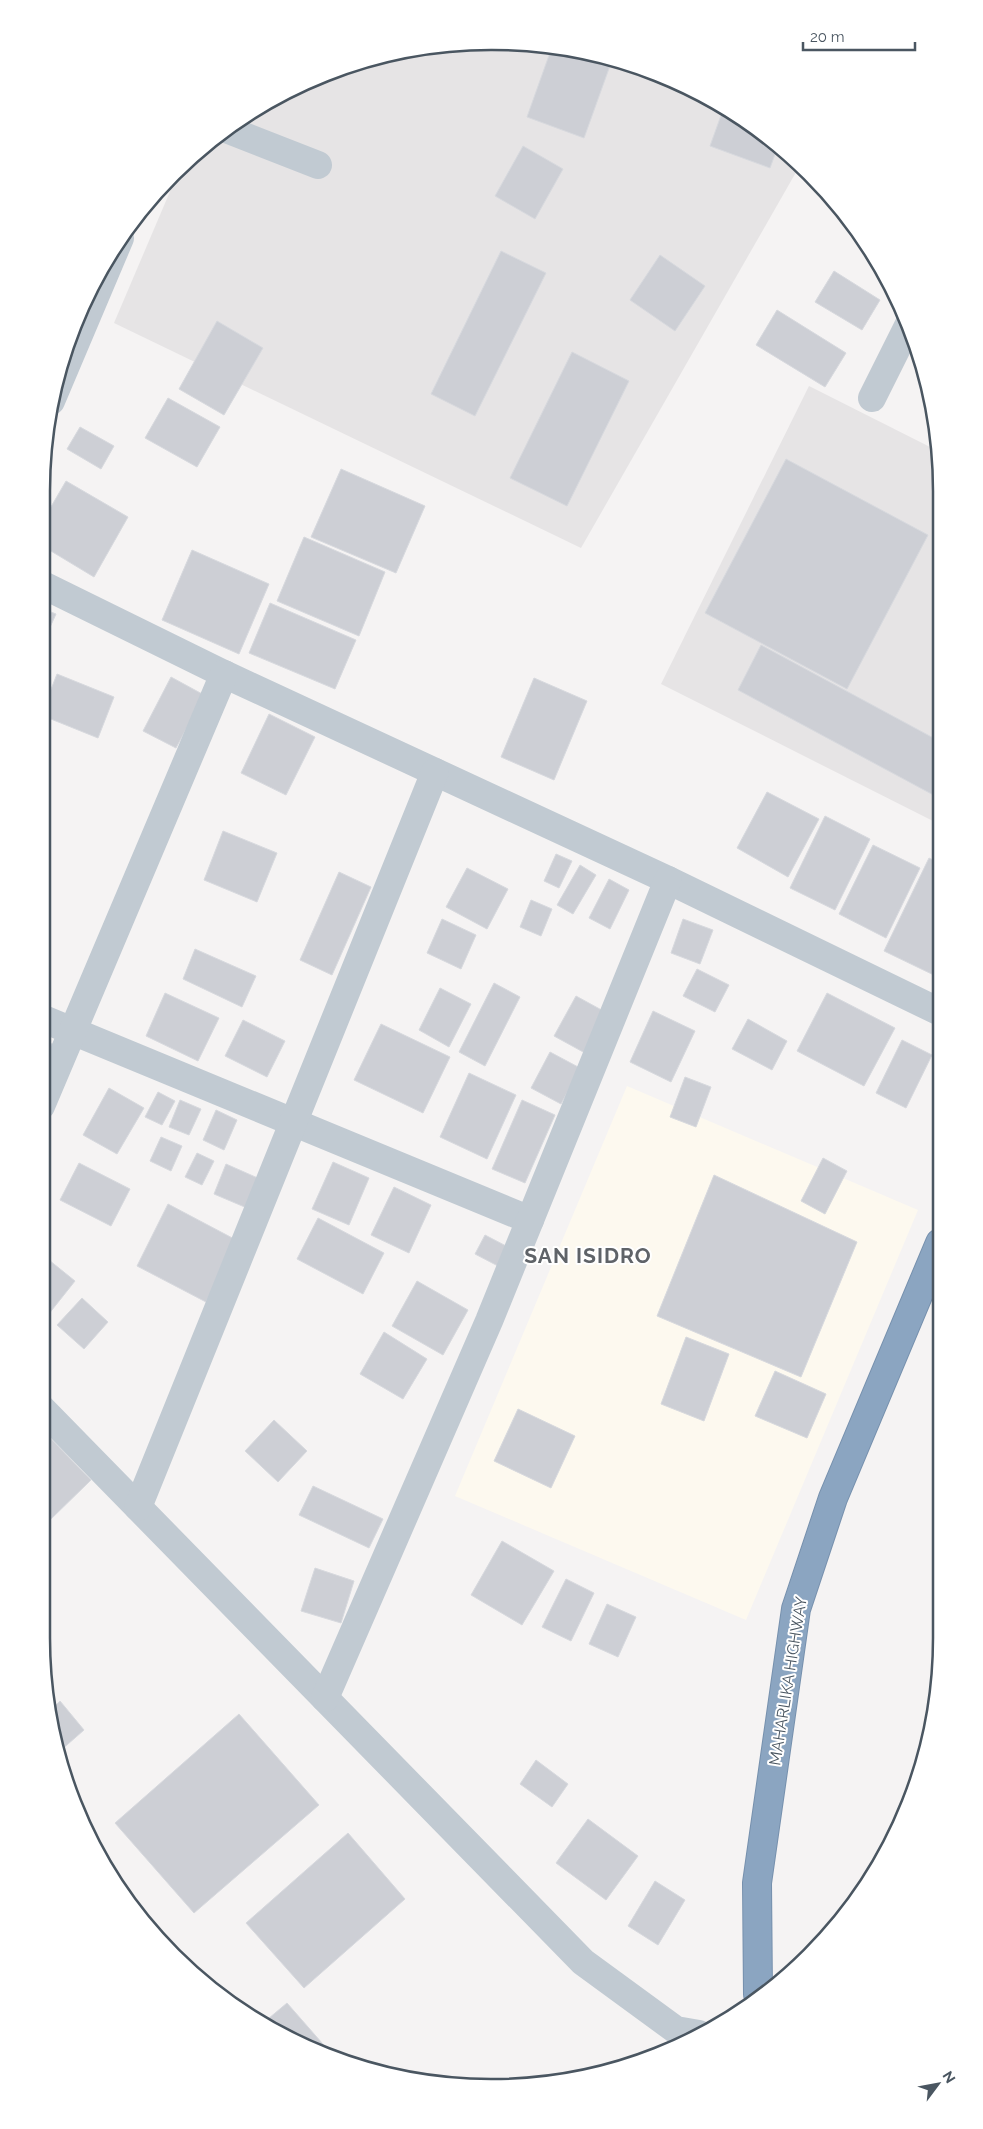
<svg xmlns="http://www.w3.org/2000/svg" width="983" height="2129" font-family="Raleway,sans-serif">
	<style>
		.commercial { fill: #fdf9ef }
		.education { fill: #e6e4e5 }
		.building { fill: #cdcfd5; stroke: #d7d9de }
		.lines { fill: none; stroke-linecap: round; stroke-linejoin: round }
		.highway-casing { stroke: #7690ad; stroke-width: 30 }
		.minor { stroke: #c1cad2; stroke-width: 28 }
		.highway { stroke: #8ba5c1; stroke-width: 28 }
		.labels { text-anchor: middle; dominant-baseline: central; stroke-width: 4; stroke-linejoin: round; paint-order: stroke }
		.street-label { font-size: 16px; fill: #4a5661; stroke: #fff }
		.district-label { font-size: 21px; font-weight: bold; letter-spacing: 1px; fill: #5f6368; stroke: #fff }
		.rim { fill: none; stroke: #4a5661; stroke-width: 2.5 }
	</style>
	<rect width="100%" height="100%" fill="#f5f3f3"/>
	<path class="commercial" d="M627,1086l291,124 -172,410 -291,-124z"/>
	<g class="education">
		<path d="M491,41l88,9 85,25 101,59 34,33 -218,381 -467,-225 66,-155 61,-51 78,-41 84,-26z"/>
		<path d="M809,386l129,65 1,373 -278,-140z"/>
	</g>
	<g class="building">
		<path d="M552,47l27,3 33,10 -28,78 -57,-21z"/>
		<path d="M723,110l42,24 13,12 -8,22 -60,-22z"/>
		<path d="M523,146l40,23 -28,50 -40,-23z"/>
		<path d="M501,251l45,22 -71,143 -44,-22z"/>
		<path d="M660,255l45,31 -30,45 -45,-31z"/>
		<path d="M834,271l46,29 -18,30 -47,-28z"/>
		<path d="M777,310l69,43 -21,34 -69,-42z"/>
		<path d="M217,321l46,27 -39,67 -45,-26z"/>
		<path d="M572,352l57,29 -62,125 -57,-28z"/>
		<path d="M168,398l52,29 -23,40 -52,-29z"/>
		<path d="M80,427l34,19 -13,23 -34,-20z"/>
		<path d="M786,459l142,76 -81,154 -142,-76z"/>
		<path d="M341,469l84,37 -29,67 -85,-36z"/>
		<path d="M66,481l62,36 -34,60 -53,-32v-21z"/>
		<path d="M304,537l81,35 -26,64 -82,-35z"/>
		<path d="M192,550l77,34 -30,70 -77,-34z"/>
		<path d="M270,603l86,37 -21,49 -86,-36z"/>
		<path d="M41,608l15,6 -15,33z"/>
		<path d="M761,645l178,96v57l-201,-108z"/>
		<path d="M57,674l57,23 -16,41 -57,-23z"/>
		<path d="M171,677l33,18 -28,53 -33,-17z"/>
		<path d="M534,678l53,23 -33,79 -53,-23z"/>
		<path d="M269,714l46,23 -29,58 -45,-22z"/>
		<path d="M767,792l52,27 -31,58 -51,-29z"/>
		<path d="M825,816l45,23 -35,71 -45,-22z"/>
		<path d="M223,831l54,22 -20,49 -53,-22z"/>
		<path d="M873,845l47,23 -34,70 -47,-24z"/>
		<path d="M556,854l16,7 -13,27 -15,-7z"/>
		<path d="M929,858l10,5 1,115 -56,-27z"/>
		<path d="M580,865l16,10 -23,39 -16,-9z"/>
		<path d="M467,868l41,21 -21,40 -41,-22z"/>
		<path d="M339,872l32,15 -39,88 -32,-15z"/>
		<path d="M609,879l20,11 -19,39 -21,-11z"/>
		<path d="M531,900l21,9 -11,27 -21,-9z"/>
		<path d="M442,919l34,16 -15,34 -34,-16z"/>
		<path d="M683,919l30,11 -13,34 -29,-11z"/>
		<path d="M195,949l61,27 -14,31 -59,-28z"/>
		<path d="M697,969l32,16 -14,27 -32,-16z"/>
		<path d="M494,983l26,14 -35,69 -26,-14z"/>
		<path d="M440,988l31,16 -22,43 -30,-17z"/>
		<path d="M165,993l54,25 -21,43 -52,-25z"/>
		<path d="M827,993l68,35 -31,58 -67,-35z"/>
		<path d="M576,996l31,17 -22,40 -31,-17z"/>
		<path d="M653,1011l42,20 -24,51 -41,-20z"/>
		<path d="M748,1019l39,22 -15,29 -40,-21z"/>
		<path d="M243,1020l42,21 -18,36 -42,-21z"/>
		<path d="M381,1024l69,33 -27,56 -69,-33z"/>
		<path d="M41,1040l14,5 -14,32z"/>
		<path d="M902,1040l30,15 -26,53 -30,-15z"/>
		<path d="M550,1052l30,16 -19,36 -30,-16z"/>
		<path d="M469,1073l47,22 -29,64 -47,-22z"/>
		<path d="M685,1077l26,10 -15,40 -26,-10z"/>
		<path d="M109,1088l35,20 -27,46 -34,-19z"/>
		<path d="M158,1092l17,9 -13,24 -17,-8z"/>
		<path d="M180,1100l21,9 -12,26 -20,-8z"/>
		<path d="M522,1100l33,15 -30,68 -33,-14z"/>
		<path d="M216,1110l21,10 -13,30 -21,-10z"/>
		<path d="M161,1137l21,9 -11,25 -21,-10z"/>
		<path d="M197,1153l17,8 -12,24 -17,-8z"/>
		<path d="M823,1158l24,13 -22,43 -24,-13z"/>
		<path d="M333,1162l36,16 -20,47 -37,-16z"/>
		<path d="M79,1163l51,26 -19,37 -51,-26z"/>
		<path d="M226,1164l34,15 -13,29 -33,-14z"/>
		<path d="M714,1175l143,67 -56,135 -144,-61z"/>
		<path d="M394,1187l37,18 -22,48 -38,-18z"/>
		<path d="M168,1204l70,37 -32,61 -69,-36z"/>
		<path d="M318,1218l66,35 -21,41 -66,-35z"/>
		<path d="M485,1235l23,12 -10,19 -23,-12z"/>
		<path d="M49,1260l26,21 -31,39 -3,-2v-49z"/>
		<path d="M417,1281l51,29 -25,45 -51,-29z"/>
		<path d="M82,1298l26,24 -24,27 -27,-24z"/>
		<path d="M384,1332l43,27 -24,40 -43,-25z"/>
		<path d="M686,1337l43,17 -25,67 -43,-17z"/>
		<path d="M775,1371l51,23 -19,44 -52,-22z"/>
		<path d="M518,1409l57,27 -24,52 -57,-27z"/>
		<path d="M274,1420l33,31 -29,31 -33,-31z"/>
		<path d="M51,1439l40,41 -41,40 -9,-9v-62z"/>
		<path d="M313,1486l70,33 -14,29 -70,-33z"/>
		<path d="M502,1541l52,30 -32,54 -51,-30z"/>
		<path d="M315,1568l39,13 -13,42 -40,-12z"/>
		<path d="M566,1579l28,14 -23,48 -29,-14z"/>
		<path d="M607,1604l29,13 -18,40 -29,-13z"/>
		<path d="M60,1701l24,29 -24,21 -7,-43z"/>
		<path d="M239,1714l80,91 -125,108 -79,-90z"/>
		<path d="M536,1760l32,24 -16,23 -32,-23z"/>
		<path d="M588,1819l50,37 -32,44 -50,-37z"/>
		<path d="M348,1833l57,66 -101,89 -58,-65z"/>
		<path d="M655,1881l30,19 -27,45 -30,-19z"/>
		<path d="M287,2003l42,48 -67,-27z"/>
	</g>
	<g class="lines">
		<defs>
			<path id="highway" d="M758,1994l-1,-111 39,-274 37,-111 107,-255"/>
		</defs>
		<use href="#highway" class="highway-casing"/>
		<g class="minor">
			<path d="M226,129l92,36"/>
			<path d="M872,398l37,-74"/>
			<path d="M51,401l69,-163"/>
			<path d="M41,584l183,90 444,206 272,132"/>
			<path d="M41,1018l489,202"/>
			<path d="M41,1106l183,-432"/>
			<path d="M41,1408l542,554 93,68 23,4"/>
			<path d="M138,1507l297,-735"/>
			<path d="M325,1698l164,-377 179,-441"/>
		</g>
		<use href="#highway" class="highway"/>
	</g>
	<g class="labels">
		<g class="street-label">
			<text transform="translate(788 1681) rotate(-81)">MAHARLIKA HIGHWAY</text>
		</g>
		<g class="district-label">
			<text x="588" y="1255">SAN ISIDRO</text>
		</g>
	</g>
	<path d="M0 0H983V2129H0ZM491 50H492A441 441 0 0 1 933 491V1638A441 441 0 0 1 492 2079H491A441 441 0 0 1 50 1638V491A441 441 0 0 1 491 50Z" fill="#fff" fill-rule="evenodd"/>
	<path class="rim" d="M491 50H492A441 441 0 0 1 933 491V1638A441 441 0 0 1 492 2079H491A441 441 0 0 1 50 1638V491A441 441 0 0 1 491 50Z"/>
	<g transform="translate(938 2084) rotate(58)" stroke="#ffffff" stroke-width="4" paint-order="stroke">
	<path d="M0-4L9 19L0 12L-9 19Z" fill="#4a5661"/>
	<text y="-8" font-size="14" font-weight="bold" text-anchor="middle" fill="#4a5661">N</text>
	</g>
	<path d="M803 42v8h112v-8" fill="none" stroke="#4a5661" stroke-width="2.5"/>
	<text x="810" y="42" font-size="15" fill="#4a5661" stroke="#ffffff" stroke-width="4" paint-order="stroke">20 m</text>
</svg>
